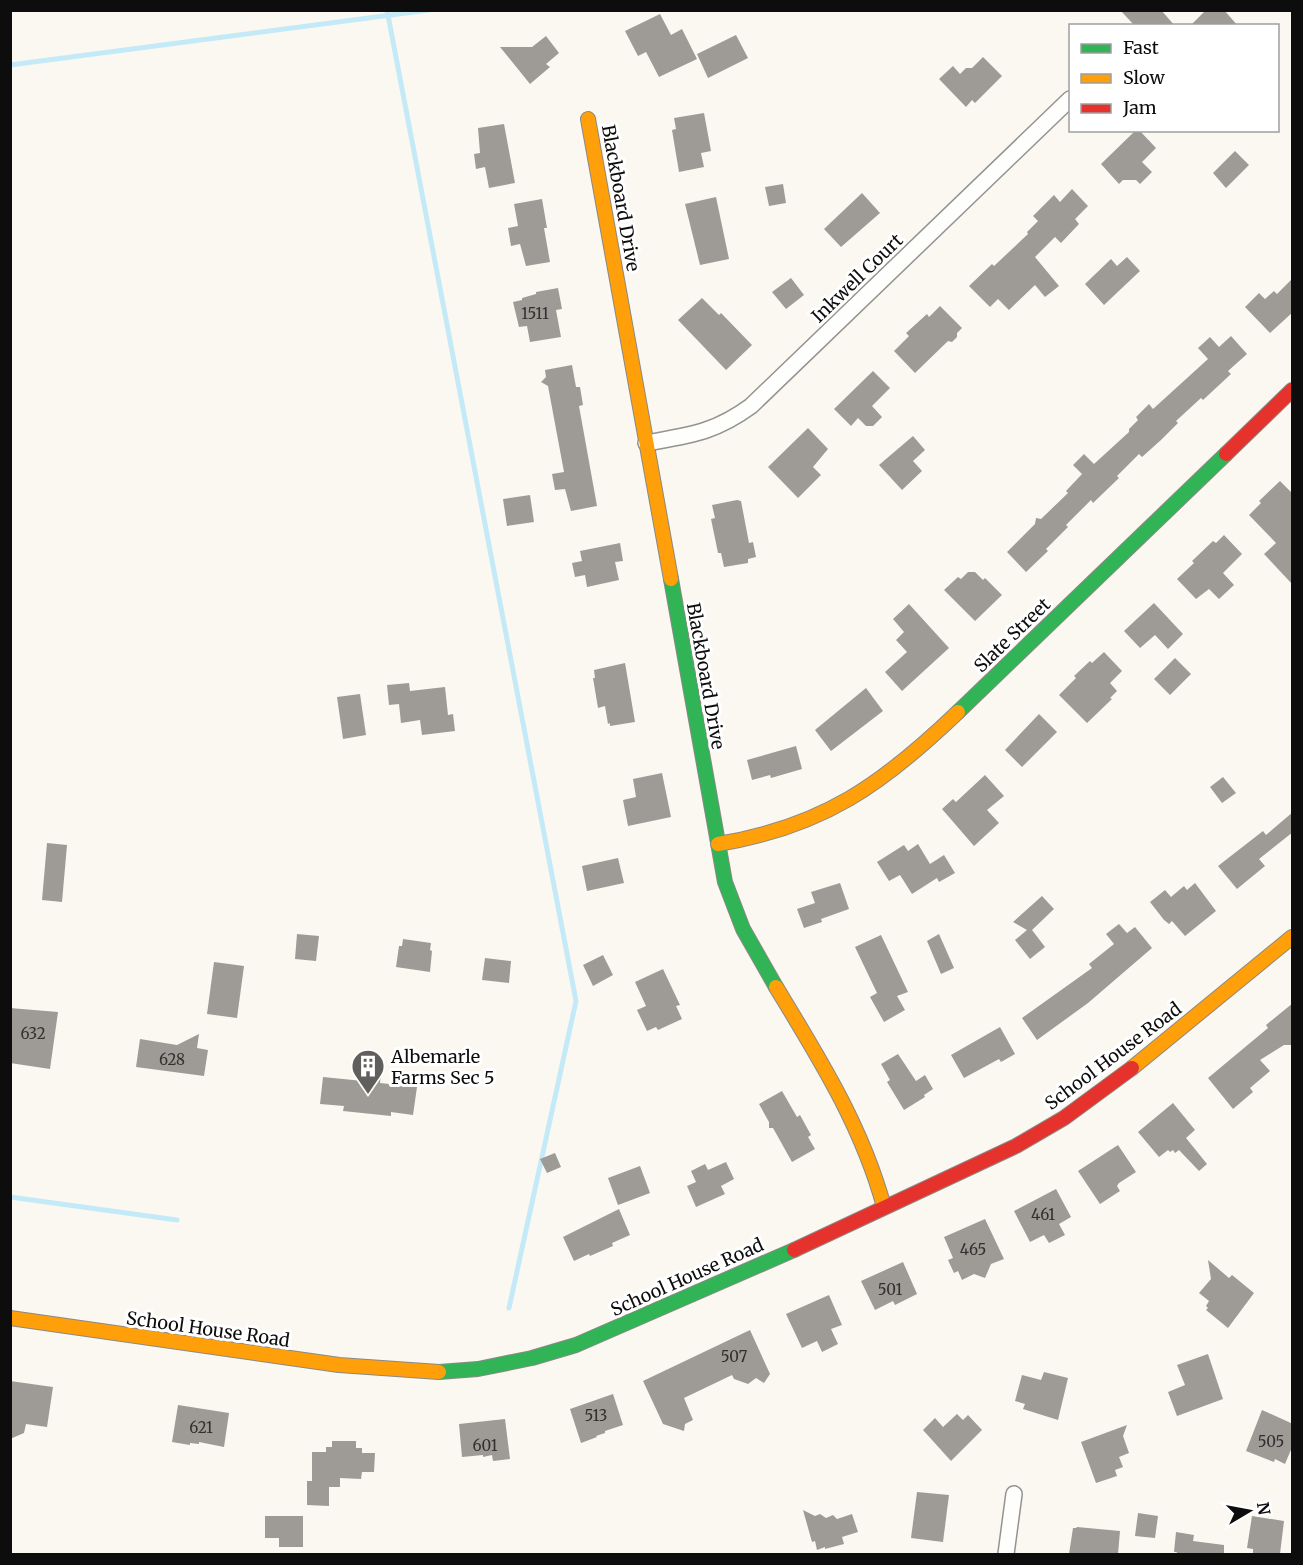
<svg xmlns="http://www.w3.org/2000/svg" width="1303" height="1565" font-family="Merriweather,serif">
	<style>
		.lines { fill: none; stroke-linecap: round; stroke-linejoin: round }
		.stream { stroke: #c5eaf7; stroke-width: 5 }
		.building { fill: #9e9b97 }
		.street-casing { stroke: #949390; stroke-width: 18 }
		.fast-casing { stroke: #8b8986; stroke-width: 16 }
		.slow-casing { stroke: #8b8986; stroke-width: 16 }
		.jam-casing { stroke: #8b8986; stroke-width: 16 }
		.street { stroke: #fefefd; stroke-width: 15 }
		.fast { stroke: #30b455; stroke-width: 14 }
		.slow { stroke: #ff9f0a; stroke-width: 14 }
		.jam { stroke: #e5322d; stroke-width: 14 }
		.labels { text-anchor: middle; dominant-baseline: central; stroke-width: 6; stroke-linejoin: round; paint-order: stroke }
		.number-label { font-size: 15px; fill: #313030 }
		.street-label { font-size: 18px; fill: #0d0d0d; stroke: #fff }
		.poi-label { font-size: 18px; fill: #0d0d0d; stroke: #fff; text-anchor: start }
	</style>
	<rect width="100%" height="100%" fill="#fbf8f1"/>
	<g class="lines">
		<g class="stream">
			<path d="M387,10l189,991 -67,307"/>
			<path d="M10,65l419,-55"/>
			<path d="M10,1197l167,23"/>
		</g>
	</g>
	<g class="building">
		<path d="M1120,10h41l14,16h-40z"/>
		<path d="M1206,10h18l14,16h-48z"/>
		<path d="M660,14l11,21 11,-6 15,30 -38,18 -13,-25 -8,4 -13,-25z"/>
		<path d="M736,35l12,23 -40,20 -11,-24z"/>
		<path d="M546,36l13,17 -13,11 4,3 -20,17 -30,-37h32z"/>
		<path d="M983,57l19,19 -27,27 -3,-3 -6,7 -27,-28 14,-13 7,8 6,-6h6z"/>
		<path d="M704,113l7,38 -10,2 3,14 -25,5 -7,-42 4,-1 -2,-11z"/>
		<path d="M504,124l11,59 -26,5 -4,-21 -9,2 -2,-15 6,-1 -2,-25z"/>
		<path d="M1136,130h3l17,18 -14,14 10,10 -12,12 -4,-4h-13l-4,4 -18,-20z"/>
		<path d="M1235,151l14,14 -23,23 -13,-15z"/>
		<path d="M783,184l3,19 -17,3 -4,-19z"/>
		<path d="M1072,189l16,17 -13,13 4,5 -18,19 -6,-6 -20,20 24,29 -14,11 -10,-12 -26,25 -11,-11 -8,8 -21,-21 23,-22 2,2 34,-32 -1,-2 11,-11 -5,-5 21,-21 6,7z"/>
		<path d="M862,193l18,20 -39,34 -17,-18z"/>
		<path d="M716,197l13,62 -29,6 -15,-61z"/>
		<path d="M542,199l5,29h-3l6,34 -24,4 -6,-22 -9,2 -3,-18 10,-2 -4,-22z"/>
		<path d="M1127,257l13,14 -36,34 -19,-21 26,-25 6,7z"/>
		<path d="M791,278l13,17 -18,14 -14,-17z"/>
		<path d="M1293,278v34l-23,21 -25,-26 14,-14 6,6 9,-8 3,3z"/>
		<path d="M558,288l4,21 -6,1 5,27 -31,5 -3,-16 -8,1 -6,-25 9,-2v-2l14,-4v-2z"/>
		<path d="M702,298l17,17 2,-2 31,32 -26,25 -48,-50z"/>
		<path d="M940,306l22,22 -5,5v4l-5,5 -4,-1 -33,32 -21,-22 15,-15 -3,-3 21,-19 2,3z"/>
		<path d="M1231,336l16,18 -19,17 3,3 -28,26 -2,-2 -25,23 2,2 -17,17 -19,17 -3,-3 -22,22 2,2 -26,25 -2,-3 -25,25 2,2 -22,22 2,2 -22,21 -19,-20 28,-28 1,-6 5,1 27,-26 -2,-2 16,-17 -9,-9 11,-11 10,10 35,-32v-3l9,-9 -2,-3 13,-13 4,5 55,-50 -10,-11 12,-11 9,10z"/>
		<path d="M572,365l4,22h4l3,18 -4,1 18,100 -26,5 -6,-22 -10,1 -3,-16 12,-2 -16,-86 -7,-4 5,-5 -1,-7z"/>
		<path d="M873,371l17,17 -18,18 10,11 -9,9h-7l-8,-8 -7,8 -17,-17z"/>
		<path d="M808,428l20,21 -15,18 8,8 -23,23 -30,-31z"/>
		<path d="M913,436l12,14 -12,11 9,10 -20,19 -23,-25z"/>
		<path d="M1280,481l13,13v91l-29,-31 12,-11 -27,-28 12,-12 -2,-2z"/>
		<path d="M530,495l4,27 -27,4 -4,-27z"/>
		<path d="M737,500l4,1 8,42 4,-1 3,15 -8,2v4l-24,4 -3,-14h-3l-7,-34 4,-1 -3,-13z"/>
		<path d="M1224,535l18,19 -19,19 11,12 -15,14 -10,-10 -13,10 -19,-20 17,-16 -2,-2 21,-20 3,2z"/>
		<path d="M620,543l3,18 -8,1 4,18 -32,7 -2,-12 -10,2 -3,-14 10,-2 -2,-10z"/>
		<path d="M968,572h7l8,8 2,-2 17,17 -27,26 -31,-31 14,-13 3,2z"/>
		<path d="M1154,603l29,31 -15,15 -13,-14 -15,13 -16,-17z"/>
		<path d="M909,604l40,44 -47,43 -17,-19 22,-20 -11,-12 8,-8 -11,-13z"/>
		<path d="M1104,652l18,19 -12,12 7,8 -7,7 2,1 -25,24 -28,-28 17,-17 -2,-2 16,-15 2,2z"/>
		<path d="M1175,658l16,16 -21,21 -16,-16z"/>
		<path d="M625,663l10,59 -25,4v-3l-2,1 -3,-18 -7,2 -5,-30h2l-1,-8z"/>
		<path d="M409,683l1,8 35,-4 3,28 5,-1 2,17 -33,4 -2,-15 -19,3 -2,-19 -10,1 -2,-20z"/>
		<path d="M866,688l17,23 -52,40 -16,-21z"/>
		<path d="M360,694l6,41 -23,4 -6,-42z"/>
		<path d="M1039,714l18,18 -35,35 -17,-17z"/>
		<path d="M796,746l6,23 -31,9 -1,-3 -18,5 -5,-20z"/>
		<path d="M662,773l9,44 -43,9 -5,-26 13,-3 -3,-18z"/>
		<path d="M985,775l19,21 -17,14 12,13 -25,23 -32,-37 11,-10 3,3z"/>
		<path d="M1223,777l13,16 -14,10 -12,-16z"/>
		<path d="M1293,812v20l-34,27 6,7 -28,23 -19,-23 45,-35 3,4z"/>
		<path d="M47,843l20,2 -5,57 -20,-2z"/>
		<path d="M918,844l12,20 14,-9 11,18 -16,9 -2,-4 -25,16 -12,-19 -11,6 -12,-19 27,-17 4,6z"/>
		<path d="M618,858l6,25 -37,8 -5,-25z"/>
		<path d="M840,883l9,26 -28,10 1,3 -18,6 -7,-19 18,-6 -4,-11z"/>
		<path d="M1195,883l21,28 -31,25 -13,-15 -3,3 -5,-4 -14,-18 15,-12 6,7 13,-11 3,4z"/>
		<path d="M1042,896l12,13 -22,21 13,17 -15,12 -15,-19 12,-10 -14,-8z"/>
		<path d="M1119,924l8,9 8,-6 17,21 -64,55 -51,37 -15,-22 70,-50 -3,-4 25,-20 -8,-10z"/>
		<path d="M297,934l22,2 -3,25 -21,-2z"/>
		<path d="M939,934l15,34 -13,6 -14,-33z"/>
		<path d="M881,935l27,57 -11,4 8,14 -21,12 -14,-25 7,-4 -22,-46z"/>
		<path d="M403,939l28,4 -1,7 2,1 -2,21 -34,-5 3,-21h3z"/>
		<path d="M603,955l10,20 -20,11 -10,-21z"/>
		<path d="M485,958l26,3 -2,22 -27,-3z"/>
		<path d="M214,962l30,4 -7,52 -30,-4z"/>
		<path d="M663,969l17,36 -4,1 6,13 -24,11 -2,-3 -9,4 -10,-21 9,-4 -11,-24z"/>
		<path d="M1293,1003l-1,42h-8l-24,15 10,11 -20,17 3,4 -20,17 -25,-31 60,-50 -2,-3z"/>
		<path d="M10,1008l48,4 -8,57 -40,-6z"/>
		<path d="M1000,1027l15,27 -14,8 -2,-3 -35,19 -13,-23z"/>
		<path d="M199,1034l-2,14 11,2 -4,26 -68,-9 4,-28 37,6z"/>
		<path d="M898,1054l18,27 9,-6 8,14 -9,6 1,2 -21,13 -17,-28 3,-2 -9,-16z"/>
		<path d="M367,1064l15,1 -2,18 37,4 -4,28 -22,-3v4l-48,-5 1,-5 -24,-2 3,-27 40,4z"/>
		<path d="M782,1091l15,26 3,-2 11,20 -3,2 7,12 -23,13 -19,-34h-4v-6l-10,-18z"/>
		<path d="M1173,1103l22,27 -9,8 21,26 -8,7 -20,-21 -4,3 -2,-3 -3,2 -2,-2 -9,7 -21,-25z"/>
		<path d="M1118,1145l18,27 -17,11 -2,3 3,5 -20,13 -22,-33z"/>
		<path d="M555,1153l6,14 -14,6 -7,-14z"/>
		<path d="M726,1162l8,17 -13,7 4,8 -29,13 -9,-21 9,-4 -5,-11 14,-7 3,6z"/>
		<path d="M640,1166l10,27 -32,12 -10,-27z"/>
		<path d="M1056,1189l15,28 -12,7 6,11 -16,8 -5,-8 -14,7 -16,-31z"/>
		<path d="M619,1209l11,26 -18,8 1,3 -23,10 -1,-2 -15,7 -11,-24z"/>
		<path d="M985,1219l19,40 -13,5 -6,14 -11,-4 -12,6 -4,-9 -4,2 -6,-13 5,-2 -9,-21z"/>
		<path d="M1208,1260l21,18 3,-3 22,18 -26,35 -22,-18 2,-2 -2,-2 3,-5 -10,-8 12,-14z"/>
		<path d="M903,1262l14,32 -22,11 -2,-4 -18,9 -14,-29z"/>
		<path d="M829,1295l13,30 -11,4 7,15 -16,8 -5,-11 -15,7 -16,-34z"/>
		<path d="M750,1330l20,44 -6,9 -8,-5 -8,6 -14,-5 -2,-4 -48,23 9,22 -8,4 -1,7 -21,-7 -20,-43z"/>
		<path d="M1208,1354l15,45 -46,17 -9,-24 17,-7 -8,-20z"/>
		<path d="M1044,1372l24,6 -10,42 -35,-11 2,-5 -10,-3 7,-26 19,5z"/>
		<path d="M10,1381l43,6 -6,40 -21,-3 -2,9 -14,6z"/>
		<path d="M613,1394l10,31 -18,6v2l-9,3 1,1 -16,6 -11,-34z"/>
		<path d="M178,1405l51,8 -5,34 -25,-5v2l-9,-1v2l-18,-3z"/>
		<path d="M1262,1410l31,14v21l-8,19 -10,-5 -1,3 -28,-11z"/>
		<path d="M957,1414l6,6 5,-5 14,15 -31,31 -28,-31 12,-12 8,9z"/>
		<path d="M505,1419l5,40 -17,2 -1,-6 -9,2v-2l-21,2 -3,-33z"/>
		<path d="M1127,1425l-4,11 6,17 -10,4 4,10 -8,3 2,6 -21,7 -15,-41z"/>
		<path d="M332,1441h24v7h6v5h13l-1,19h-12l-1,7 -21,-1v9h-11v19l-22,-1v-24h5v-29h14v-5h6z"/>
		<path d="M917,1492l32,3 -6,47 -32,-4z"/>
		<path d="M803,1510l12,6 5,-2 6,4 7,-3 4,4 15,-5 6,18 -16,5 2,7 -19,5v-2l-8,3 -2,-9 -3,1z"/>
		<path d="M1138,1513l20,3 -3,22 -20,-2z"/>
		<path d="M265,1516h38v31h-24v-9h-14z"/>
		<path d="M1252,1516l32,5 -4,33h-27v-5l-6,-1z"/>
		<path d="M1077,1527l43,4 -2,23h-49l4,-26h3z"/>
		<path d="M1176,1532l18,3 -1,6 31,4v9h-48l1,-2h-3z"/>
	</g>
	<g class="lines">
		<defs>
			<g id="street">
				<path d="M646,443c44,-8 68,-10 105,-37l319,-307"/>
				<path d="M1006,1554l8,-60"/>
			</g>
			<g id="fast">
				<path d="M671,579l54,303 18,47 33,58"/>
				<path d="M958,712l268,-258"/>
				<path d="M439,1372l39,-3 54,-11 44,-13 218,-95"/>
			</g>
			<g id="slow">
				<path d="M588,119l83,460"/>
				<path d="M718,844c105,-17 165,-60 240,-132"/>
				<path d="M776,987c43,71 86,139 108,220"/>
				<path d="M1132,1068l160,-131"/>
				<path d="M10,1318l329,47 100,7"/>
			</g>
			<g id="jam">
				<path d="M1226,454l66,-64"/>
				<path d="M794,1250l222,-104 48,-28 68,-50"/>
			</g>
		</defs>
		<use href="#street" class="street-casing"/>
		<use href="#fast" class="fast-casing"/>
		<use href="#slow" class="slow-casing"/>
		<use href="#jam" class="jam-casing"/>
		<use href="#street" class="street"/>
		<use href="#fast" class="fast"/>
		<use href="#slow" class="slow"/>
		<use href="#jam" class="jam"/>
	</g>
	<defs>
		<symbol id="building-pin" viewBox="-11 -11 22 30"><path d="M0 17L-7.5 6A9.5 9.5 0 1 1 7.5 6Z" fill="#605f5d" stroke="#fff"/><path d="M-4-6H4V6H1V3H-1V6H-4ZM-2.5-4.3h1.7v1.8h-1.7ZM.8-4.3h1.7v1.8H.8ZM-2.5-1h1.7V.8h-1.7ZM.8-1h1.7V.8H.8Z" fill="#fff"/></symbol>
	</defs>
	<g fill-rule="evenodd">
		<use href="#building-pin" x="349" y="1047" width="38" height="52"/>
	</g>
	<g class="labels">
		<g class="number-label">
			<text x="535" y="313">1511</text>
			<text x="33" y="1033">632</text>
			<text x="172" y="1059">628</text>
			<text x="1043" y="1214">461</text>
			<text x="973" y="1249">465</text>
			<text x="890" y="1289">501</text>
			<text x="734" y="1356">507</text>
			<text x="596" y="1415">513</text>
			<text x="201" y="1427">621</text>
			<text x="1271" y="1441">505</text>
			<text x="485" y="1445">601</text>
		</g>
		<g class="street-label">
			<text transform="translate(621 198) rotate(80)">Blackboard Drive</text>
			<text transform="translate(857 278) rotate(-44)">Inkwell Court</text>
			<text transform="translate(1012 635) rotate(-44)">Slate Street</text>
			<text transform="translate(706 676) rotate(80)">Blackboard Drive</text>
			<text transform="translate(1113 1056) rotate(-37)">School House Road</text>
			<text transform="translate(687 1277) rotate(-24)">School House Road</text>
			<text transform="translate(208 1329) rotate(8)">School House Road</text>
		</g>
		<g class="poi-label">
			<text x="391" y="1056">Albemarle<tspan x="391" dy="21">Farms Sec 5</tspan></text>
		</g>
	</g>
	<rect width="1303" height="1565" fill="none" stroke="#0d0d0d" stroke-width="24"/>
	<rect x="1069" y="24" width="210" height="108" fill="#ffffff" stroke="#9e9e9e" stroke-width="1.5"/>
	<rect x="1081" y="44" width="30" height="9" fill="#30b455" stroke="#9e9e9e" stroke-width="1.5"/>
	<text x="1123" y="54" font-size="18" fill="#0d0d0d">Fast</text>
	<rect x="1081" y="74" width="30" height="9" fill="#ff9f0a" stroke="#9e9e9e" stroke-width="1.5"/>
	<text x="1123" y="84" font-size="18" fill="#0d0d0d">Slow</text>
	<rect x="1081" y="104" width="30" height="9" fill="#e5322d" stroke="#9e9e9e" stroke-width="1.5"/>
	<text x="1123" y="114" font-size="18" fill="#0d0d0d">Jam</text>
	<g transform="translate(1249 1511) rotate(80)" stroke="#ffffff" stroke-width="4.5" paint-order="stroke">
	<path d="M0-4.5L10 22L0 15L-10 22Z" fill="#0d0d0d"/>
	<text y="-9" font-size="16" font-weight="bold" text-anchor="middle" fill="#0d0d0d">N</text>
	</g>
</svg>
